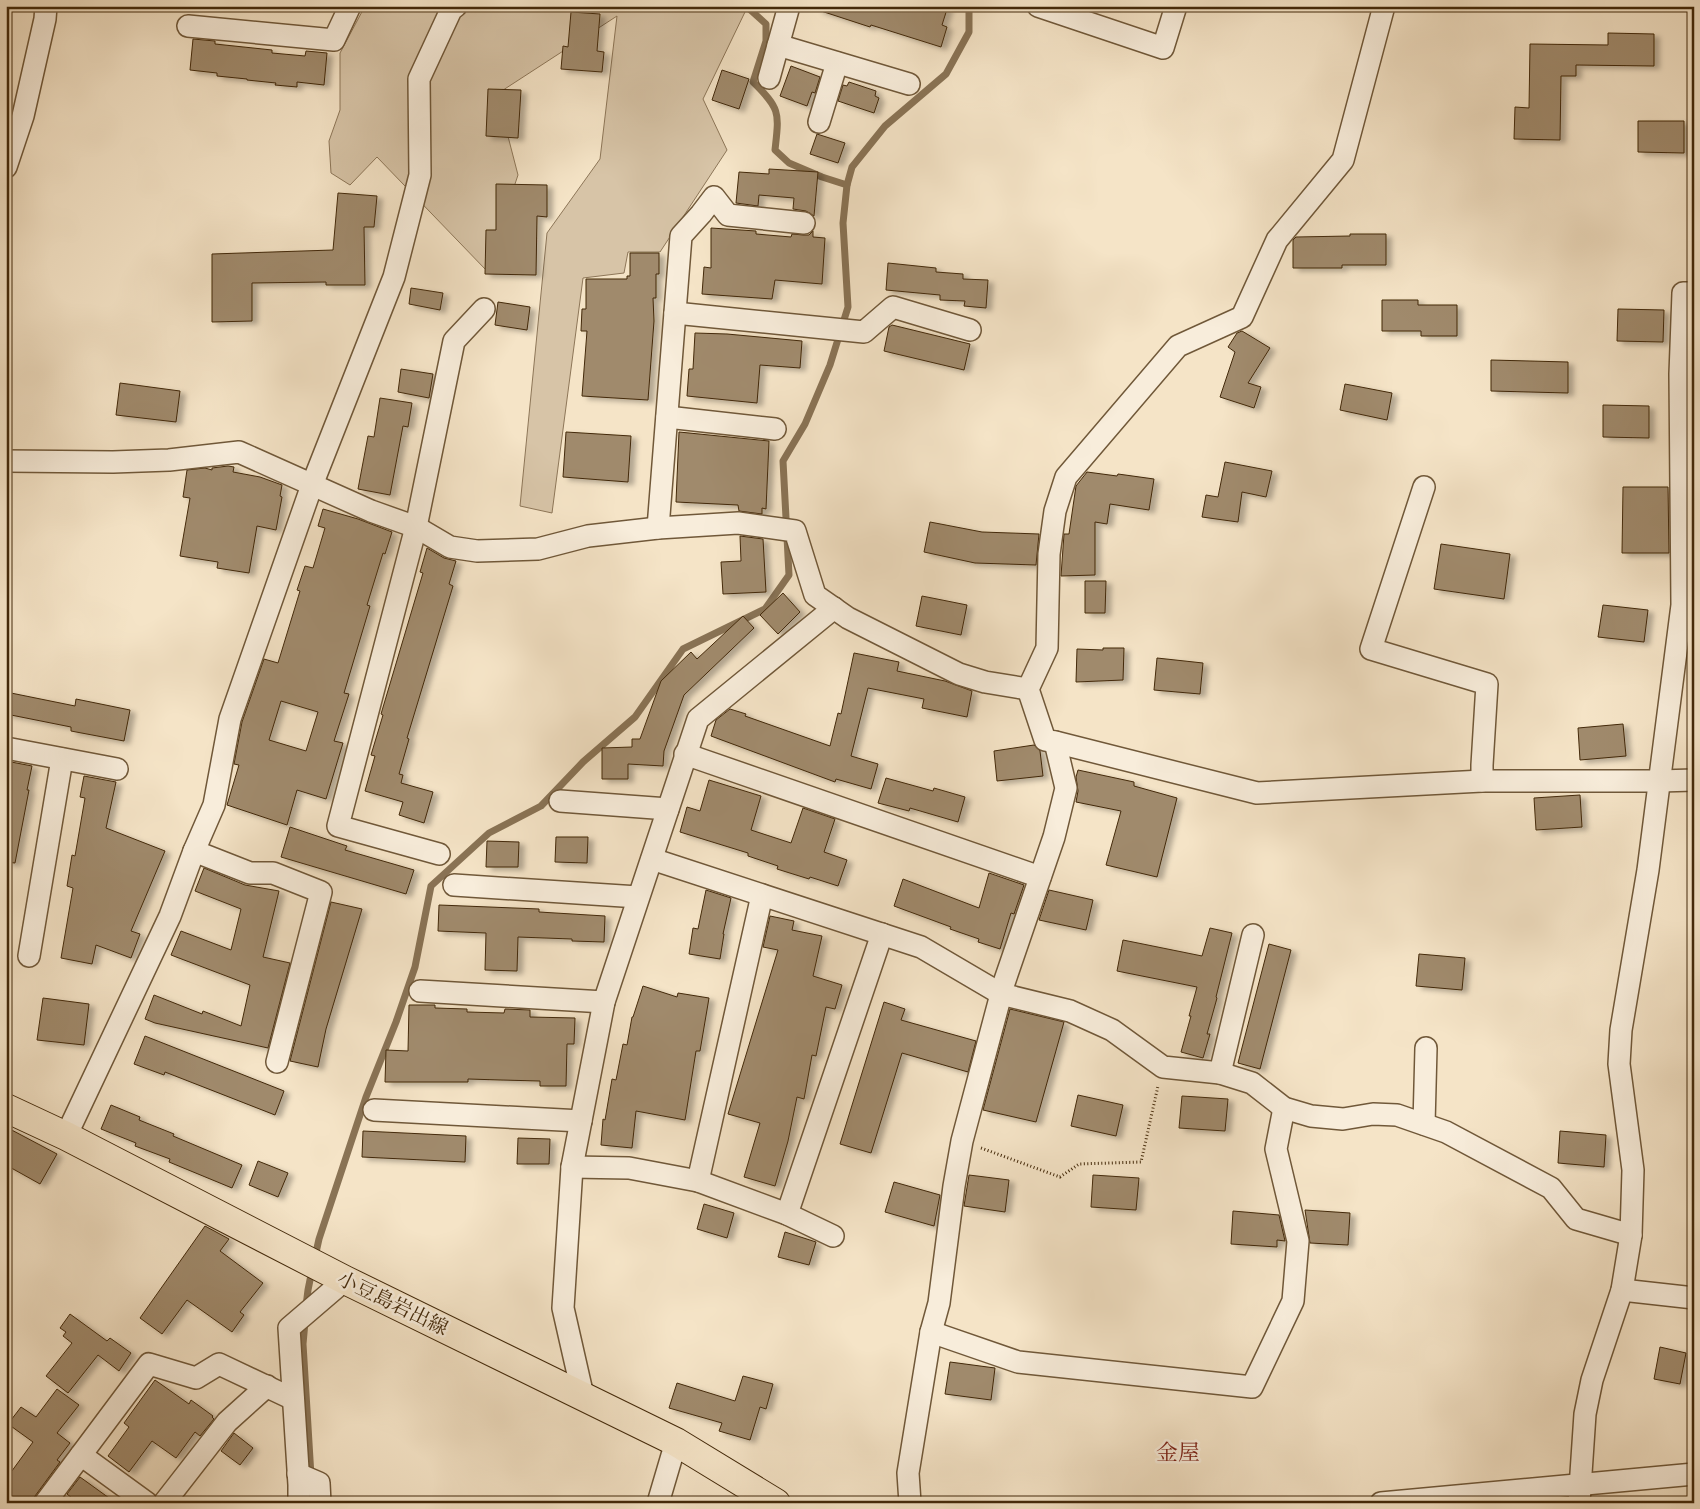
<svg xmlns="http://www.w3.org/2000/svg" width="1700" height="1509" font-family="'EB Garamond','Noto Serif JP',serif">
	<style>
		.green { fill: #d7c4a7; stroke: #8d7658 }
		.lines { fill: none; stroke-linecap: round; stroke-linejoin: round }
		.stream { stroke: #897355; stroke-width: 7 }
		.building { fill: #a08a6c; stroke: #43290a; fill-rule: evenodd; filter: url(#shadow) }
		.minor-casing { stroke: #705839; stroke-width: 24 }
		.major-casing { stroke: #43290a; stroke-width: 30 }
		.path { stroke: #43290a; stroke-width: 3; stroke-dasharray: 1 2.5; stroke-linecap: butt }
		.minor { stroke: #f8eddb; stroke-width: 21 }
		.major { stroke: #f5e4c7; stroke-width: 28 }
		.labels { text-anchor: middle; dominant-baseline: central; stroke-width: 5; stroke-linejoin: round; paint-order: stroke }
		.street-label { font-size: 20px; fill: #43290a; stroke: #f8eddb }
		.quarter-label { font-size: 22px; fill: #7a1f14; stroke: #f8eddb }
	</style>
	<defs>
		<filter id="shadow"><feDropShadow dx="5.5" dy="3" stdDeviation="2.5" flood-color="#0004"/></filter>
	</defs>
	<rect width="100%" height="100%" fill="#f5e4c7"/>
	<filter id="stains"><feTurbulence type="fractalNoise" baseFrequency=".004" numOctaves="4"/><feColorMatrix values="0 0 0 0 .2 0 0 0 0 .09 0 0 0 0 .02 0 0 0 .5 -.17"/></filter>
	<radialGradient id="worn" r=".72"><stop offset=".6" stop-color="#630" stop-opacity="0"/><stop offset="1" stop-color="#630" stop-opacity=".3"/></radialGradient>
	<path class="green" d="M365,6h373l7,6 -42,87 24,51 -67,102h-32l-4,21 -41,5 -31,235 -32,-7 27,-273 53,-74 17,-143 -120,78 21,81 -32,95 -109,-113 -27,28 -19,-12 -2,-32 11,-31v-57z"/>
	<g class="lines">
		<g class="stream">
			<path d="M746,6l20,18v17l-13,41c28,27 26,31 22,68l14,13 33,14 25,8"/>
			<path d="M315,1257l4,-18 47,-142 30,-75 19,-55 16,-81 58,-53 52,-27 42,-44 52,-45 48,-68 82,-40 24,-34 -6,-114 22,-37 25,-59 18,-58 -5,-84 4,-38 5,-18 33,-41 61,-52 23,-42v-26"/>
			<path d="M306,1306l2,-16 4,-20"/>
			<path d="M305,1322l-2,22 8,132"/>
		</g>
	</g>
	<g class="building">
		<path d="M818,6h130l-6,19 5,2 -6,20 -70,-22 -1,2 -52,-17z"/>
		<path d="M571,12l29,2 -3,37 7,1 -2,20 -41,-3 2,-23 5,1z"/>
		<path d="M1608,33l46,1v32l-78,-1v11h-15l-1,64 -46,-1 1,-32 14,1 1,-64 78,1z"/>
		<path d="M193,39l22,2v3l57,6v3l33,3 1,-5 21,2 -3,32 -27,-3v5l-22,-2 1,-2 -29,-3v-1l-30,-3v-3l-27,-3z"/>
		<path d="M791,66l29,11 -5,16 -3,-1 -5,14 -27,-10z"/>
		<path d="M722,70l27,9 -10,30 -27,-9z"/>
		<path d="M849,82l27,9 -1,5 4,2 -5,15 -36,-12 5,-16 4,1z"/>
		<path d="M488,89l33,1 -3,48 -32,-2z"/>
		<path d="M1638,121h46v32l-46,-1z"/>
		<path d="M817,134l28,9 -7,20 -28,-9z"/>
		<path d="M769,169l49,3 -4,44 -8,-5 -13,-2 1,-11 -35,-3 -1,11 -22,-3 3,-31 30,2z"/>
		<path d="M496,184l51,1v32l-10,-1 -1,59 -51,-1 1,-44h10z"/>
		<path d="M338,193l39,3 -3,31h-10l1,58h-39v-3l-74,1v38l-40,1v-68l121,-4z"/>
		<path d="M711,228l45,3v3l35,3 1,-3 11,1h6l4,-4v6l12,1 -3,46 -47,-4 -3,19 -70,-5 2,-27 7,1z"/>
		<path d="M1350,234h36v31h-44v3h-49v-28l3,-3 54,-1z"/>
		<path d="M630,253h29v21h-3v24h-3l1,23 -6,79 -66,-4 5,-65h-6l1,-22h4v-30h41v-3h3z"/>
		<path d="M888,263l48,5v4l27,2v5l25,1 -2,28 -22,-2 1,-5 -25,-1v-5l-54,-5z"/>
		<path d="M411,288l32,5 -3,17 -31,-6z"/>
		<path d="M1382,300h36v5h39v31h-36v-5h-39z"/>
		<path d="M498,302l32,5 -3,23 -32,-5z"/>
		<path d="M1618,309l46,1 -1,32 -46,-1z"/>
		<path d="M892,325l78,19 -6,26 -80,-19 5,-24z"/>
		<path d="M1242,331l28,17 -22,35 13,4 -7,21 -34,-11 15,-45 -7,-5 9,-14z"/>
		<path d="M695,333l32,1 75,7 -2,27 -40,-3 -3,38 -70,-7 2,-27h4z"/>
		<path d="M1491,360l77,2v31l-77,-2z"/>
		<path d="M401,369l32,5 -4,24 -31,-6z"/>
		<path d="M120,383l60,8 -4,31 -60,-7z"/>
		<path d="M1345,384l47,9 -5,27 -47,-10z"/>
		<path d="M380,398l32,5 -4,24 -5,-1 -13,69 -32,-6 10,-53 6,1z"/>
		<path d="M1603,405l46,1v32l-46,-1z"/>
		<path d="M566,432l65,4 -3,46 -65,-5z"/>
		<path d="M679,432l90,9 -3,68 -4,-1v6l-23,-3 -1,-6 -62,-3z"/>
		<path d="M1225,462l47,9 -6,26 -24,-5 -4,30 -36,-5 4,-22 12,2z"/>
		<path d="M228,466l6,1 -1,5 27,5 22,8 -2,11 2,1 -6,33 -19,-4 -8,47 -32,-5 1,-6 -38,-6 10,-58 -7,-1 4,-27 18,-2 7,2v-2z"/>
		<path d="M1087,472l30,4 1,-2 36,5 -5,31 -39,-6 -3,20 -12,-2v53l-34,1 3,-42h5l7,-48z"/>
		<path d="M1623,487h45l1,66h-47z"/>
		<path d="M323,509l35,10 34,13 -7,22 -2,-1 -16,52 3,1 -26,87 5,1 -15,47 9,2 -17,56 -29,-9 -10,35 -60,-20 12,-40 -5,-1 8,-42 22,-63 14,4 22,-72 -3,-1 8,-24 8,2 12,-40 -7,-2zM281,701l37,11 -12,39 -37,-11z"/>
		<path d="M930,522l52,10 57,2 -3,31 -61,-2 -51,-11z"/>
		<path d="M740,536l23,3 3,53 -43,2 -2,-32 20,-1z"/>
		<path d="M1441,544l69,10 -6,45 -70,-10z"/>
		<path d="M427,548l17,10 12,3 -7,23 4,2 -46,152 2,1 -10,35 4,1 -2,8 32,9 -9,31 -25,-8 4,-13 -38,-11 10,-35 -4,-1 12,-40 -2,-1 42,-141 -3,-1z"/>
		<path d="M1085,581h21l-1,32h-20z"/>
		<path d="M783,593l17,19 -22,22 -18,-19z"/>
		<path d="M922,596l45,9 -6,30 -45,-9z"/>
		<path d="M1603,605l45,5 -4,32 -46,-5z"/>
		<path d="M743,616l11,12 -70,67 -20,56 -1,15 -35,-2v15h-26v-31l30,-1v-8h8l21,-58 30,-29 6,7z"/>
		<path d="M1103,648h21l-1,32 -47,2 1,-33 26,1z"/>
		<path d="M854,653l45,9 -2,9 48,10 27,10 -5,26 -45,-9 2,-9 -56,-11 -17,68 27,8 -7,25 -35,-10 -1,3 -124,-46 5,-16 14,-11 16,5 -1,2 85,30 8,-33 3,1z"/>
		<path d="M1157,658l46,5 -3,31 -46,-4z"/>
		<path d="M6,692l69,14 1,-7 54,11 -6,31 -53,-10v-4l-65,-13z"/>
		<path d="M1623,724l3,32 -46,4 -2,-32z"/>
		<path d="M1034,745l6,6 3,25 -46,5 -3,-30z"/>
		<path d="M6,761l26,5 -5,24h2l-14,73 -9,-1z"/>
		<path d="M1078,770l56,12v4l43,12 -20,79 -51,-12 15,-54 -45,-9 2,-11 -2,-14z"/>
		<path d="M84,776l32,6 -10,46 59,23 -34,80 9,3 -9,24 -35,-13 -4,19 -31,-6 12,-70 -6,-2 5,-31 3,1 10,-58 -5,-1z"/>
		<path d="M886,778l47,13 1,-3 31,9 -7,25 -48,-14 -1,3 -31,-8z"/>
		<path d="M709,780l52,16 -10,34 40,13 12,-35 32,11 -11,33 23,8 -9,26 -28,-9 -1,2 -32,-10 1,-3 -30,-10v-3l-68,-21 7,-25 13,4z"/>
		<path d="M1580,795l2,32 -46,3 -2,-32z"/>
		<path d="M290,827l57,19 -2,4 69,20 -8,24 -125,-37z"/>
		<path d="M556,837h32l-1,26 -32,-1z"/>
		<path d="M487,841l32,1 -1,25h-32z"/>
		<path d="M204,868l41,17 34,6 -16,66 27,6 -22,85 -113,-25 -10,-4 9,-24 48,19 1,-3 38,15 9,-41 -79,-30 10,-24 50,19 10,-41 -46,-18z"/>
		<path d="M989,873l35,12 -10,29 -3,-1 -11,36 -22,-7 1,-3 -29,-10 1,-2 -57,-21 9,-27 76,29z"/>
		<path d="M706,890l25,8 -8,36h1l-4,25 -31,-5 4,-26 5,1z"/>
		<path d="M1049,890l44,10 -7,30 -47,-10z"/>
		<path d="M331,902l31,7 -36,120 -8,38 -28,-6z"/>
		<path d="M439,905l100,4v3l66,4 -1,26 -32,-1v-2l-54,-2 -1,34 -32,-1 1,-37 -48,-2z"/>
		<path d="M770,916l24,5 -2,9 30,6 -9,40 29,9 -7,24 -9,-2 -10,49 -4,-1 -8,44 -7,-2 -9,44 -13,45 -31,-9 16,-54 -32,-9 50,-164 -15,-3z"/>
		<path d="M1210,928l22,5 -16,64 1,1 -10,36h3l-7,24 -22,-6 10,-36h-2l8,-29 -80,-16 6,-31 79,16z"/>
		<path d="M1269,944l22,6 -31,119 -22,-6z"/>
		<path d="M1419,954l46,4 -3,32 -46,-4z"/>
		<path d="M643,986l34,11 1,-4 31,5 -9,53h-4l-11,69 -49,-9 -4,37 -31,-3 2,-26 2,1 7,-41 4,1 7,-36 4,1 5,-28h1z"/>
		<path d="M43,998l46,6 -5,41 -47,-5z"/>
		<path d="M884,1002l21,7 -4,11 75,21 -8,31 -66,-19 -31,100 -31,-9z"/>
		<path d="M409,1005h26v3l32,1v3l37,1 1,-4 25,1v7l45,1 -1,26h-7l-1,42h-26v-5l-39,-1 -33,-1v3h-83l1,-32 22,1z"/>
		<path d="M1010,1009l54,13 -28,100 -53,-12z"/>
		<path d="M145,1036l139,55 -9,24 -110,-43 -1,3 -30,-11z"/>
		<path d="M1078,1095l45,10 -7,31 -45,-10z"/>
		<path d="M1182,1096l46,3 -3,32 -46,-3z"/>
		<path d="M111,1105l29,12 -1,3 35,14 -1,2 69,29 -10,23 -63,-26 1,-3 -35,-13 1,-3 -35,-14z"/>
		<path d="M6,1127l51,27 -17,30 -34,-19z"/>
		<path d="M363,1131l103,5 -1,26 -103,-5z"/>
		<path d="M1560,1131l46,4 -2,32 -46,-4z"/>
		<path d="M518,1138l32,1 -1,25h-32z"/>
		<path d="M258,1161l30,12 -10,24 -29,-12z"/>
		<path d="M969,1175l40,5 -4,32 -41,-6z"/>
		<path d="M1093,1175l46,3 -3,32 -45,-3z"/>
		<path d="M894,1182l46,13 -6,31 -49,-14z"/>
		<path d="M704,1204l30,9 -7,25 -30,-9z"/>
		<path d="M1305,1210l45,3 -2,32 -38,-2z"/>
		<path d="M1233,1211l46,4 6,26 -8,-1v7l-46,-3z"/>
		<path d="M205,1226l24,13 -9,12 43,32 -23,29 4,3 -12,17 -45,-32 -25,34 -22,-16z"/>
		<path d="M785,1232l31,10 -7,23 -31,-8z"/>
		<path d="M70,1314l37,27 3,-3 21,15 -12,18 -21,-16 -30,38 -22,-17 26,-33 -9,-7 3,-4 -6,-4z"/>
		<path d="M1660,1347l26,6 -6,31 -26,-5z"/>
		<path d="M950,1362l45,6 -4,32 -46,-6z"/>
		<path d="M743,1376l30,8 -7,25 -6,-2 -10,33 -31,-9 3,-8 -53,-15 8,-25 58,18z"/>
		<path d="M155,1380l34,24 2,-4 22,16 -1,1 2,2 -14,17 -5,-4 -19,26 -24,-17 -23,31 -21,-16 21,-29 -5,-4z"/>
		<path d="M57,1389l22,16 -22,28 13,10 -13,17 3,2 -25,34 -4,7h-25v-24l27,-37 -25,-18 13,-17 15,10z"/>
		<path d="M234,1433l19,15 -13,17 -19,-14z"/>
		<path d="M80,1477l36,26h-38l-11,-9z"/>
	</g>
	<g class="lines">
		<defs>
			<g id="minor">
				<path d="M1038,6l125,42 13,-42"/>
				<path d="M1384,6l-41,154 -66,80 -35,77 -64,29 -112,131 -11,34 -6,43 -2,94 -19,41 17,51 10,2 202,51 225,-12h177l35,-1"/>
				<path d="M188,26l146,14 16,-34"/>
				<path d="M778,45l131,39"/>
				<path d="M769,78l20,-72"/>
				<path d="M819,122l18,-59"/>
				<path d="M6,167l17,-51 22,-97 1,-13"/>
				<path d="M675,313l189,19 29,-25 77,23"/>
				<path d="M667,417l108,12"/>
				<path d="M6,461l107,1 56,-2 70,-8 132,59 45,16 34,20 27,4 61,-2 50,-13 70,-8 80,-5 57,8 20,64 33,23 111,56 26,8 43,7"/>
				<path d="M1424,487l-53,162 116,35 -5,81v16"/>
				<path d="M658,528l23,-292 20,-22 13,-17 14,18 76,8"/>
				<path d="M6,748l111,21"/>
				<path d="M685,754l355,123"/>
				<path d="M560,801l108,8"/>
				<path d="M194,851l56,22h23l48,19 -44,170"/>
				<path d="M439,854l-101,-28 78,-299 38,-186 30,-32"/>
				<path d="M652,859l269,88 80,47 69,17 42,19 51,37 57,6 32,10 32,25 27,8 32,3 30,-5 24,1 49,17 105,56 25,31 55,16"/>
				<path d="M454,885l184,12"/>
				<path d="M29,956l33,-197"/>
				<path d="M420,991l184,11"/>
				<path d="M1220,1073l33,-138"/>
				<path d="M374,1110l207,11"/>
				<path d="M1424,1124l2,-76"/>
				<path d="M66,1136l104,-220 24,-65 20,-46 16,-86 82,-234 82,-208 26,-102 -1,-96 32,-69 5,-4"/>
				<path d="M572,1167l57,1 69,13 89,33 46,22"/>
				<path d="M698,1181l64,-286"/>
				<path d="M787,1214l95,-280"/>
				<path d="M1622,1290l72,8"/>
				<path d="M931,1332l87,30 234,25 41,-86 5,-60 -22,-92 8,-41"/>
				<path d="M583,1396l-20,-88 9,-141 32,-165 94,-283 136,-111"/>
				<path d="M81,1455l66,48"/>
				<path d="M298,1474l21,9 1,20"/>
				<path d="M45,1503l104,-139 47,14 23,-14 74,35"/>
				<path d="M164,1503l63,-81 40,-36"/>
				<path d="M299,1503v-18l-10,-157 56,-48"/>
				<path d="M658,1503l18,-61"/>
				<path d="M910,1503l-2,-30 23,-141 8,-29 15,-117 8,-45 42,-158 50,-146 12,-49 -11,-46"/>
				<path d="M1381,1503l313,-29"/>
				<path d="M1579,1503l6,-89 7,-34 30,-90 9,-55 2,-65 -14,-106 2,-34 27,-160 34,-265 -2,-231 3,-81h11"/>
			</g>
			<path id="major" d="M6,1108l60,28 279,144 331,162 100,61"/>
		</defs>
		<use href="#minor" class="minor-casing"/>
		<use href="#major" class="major-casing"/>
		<path class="path" d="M981,1148l79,29 19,-13 62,-2 17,-76"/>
		<use href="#minor" class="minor"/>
		<use href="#major" class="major"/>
	</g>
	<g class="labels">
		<g class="street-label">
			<text transform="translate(393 1303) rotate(26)">小豆島岩出線</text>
		</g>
		<g class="quarter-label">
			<text x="1178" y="1452">金屋</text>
		</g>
	</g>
	<rect width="1700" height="1509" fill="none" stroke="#f5e4c7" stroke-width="25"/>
	<rect x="8" y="8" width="1685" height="1494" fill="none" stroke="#43290a" stroke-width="2.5"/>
	<rect x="12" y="12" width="1675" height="1484" fill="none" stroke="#43290a"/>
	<rect width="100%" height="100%" filter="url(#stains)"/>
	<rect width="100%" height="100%" fill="url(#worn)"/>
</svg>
